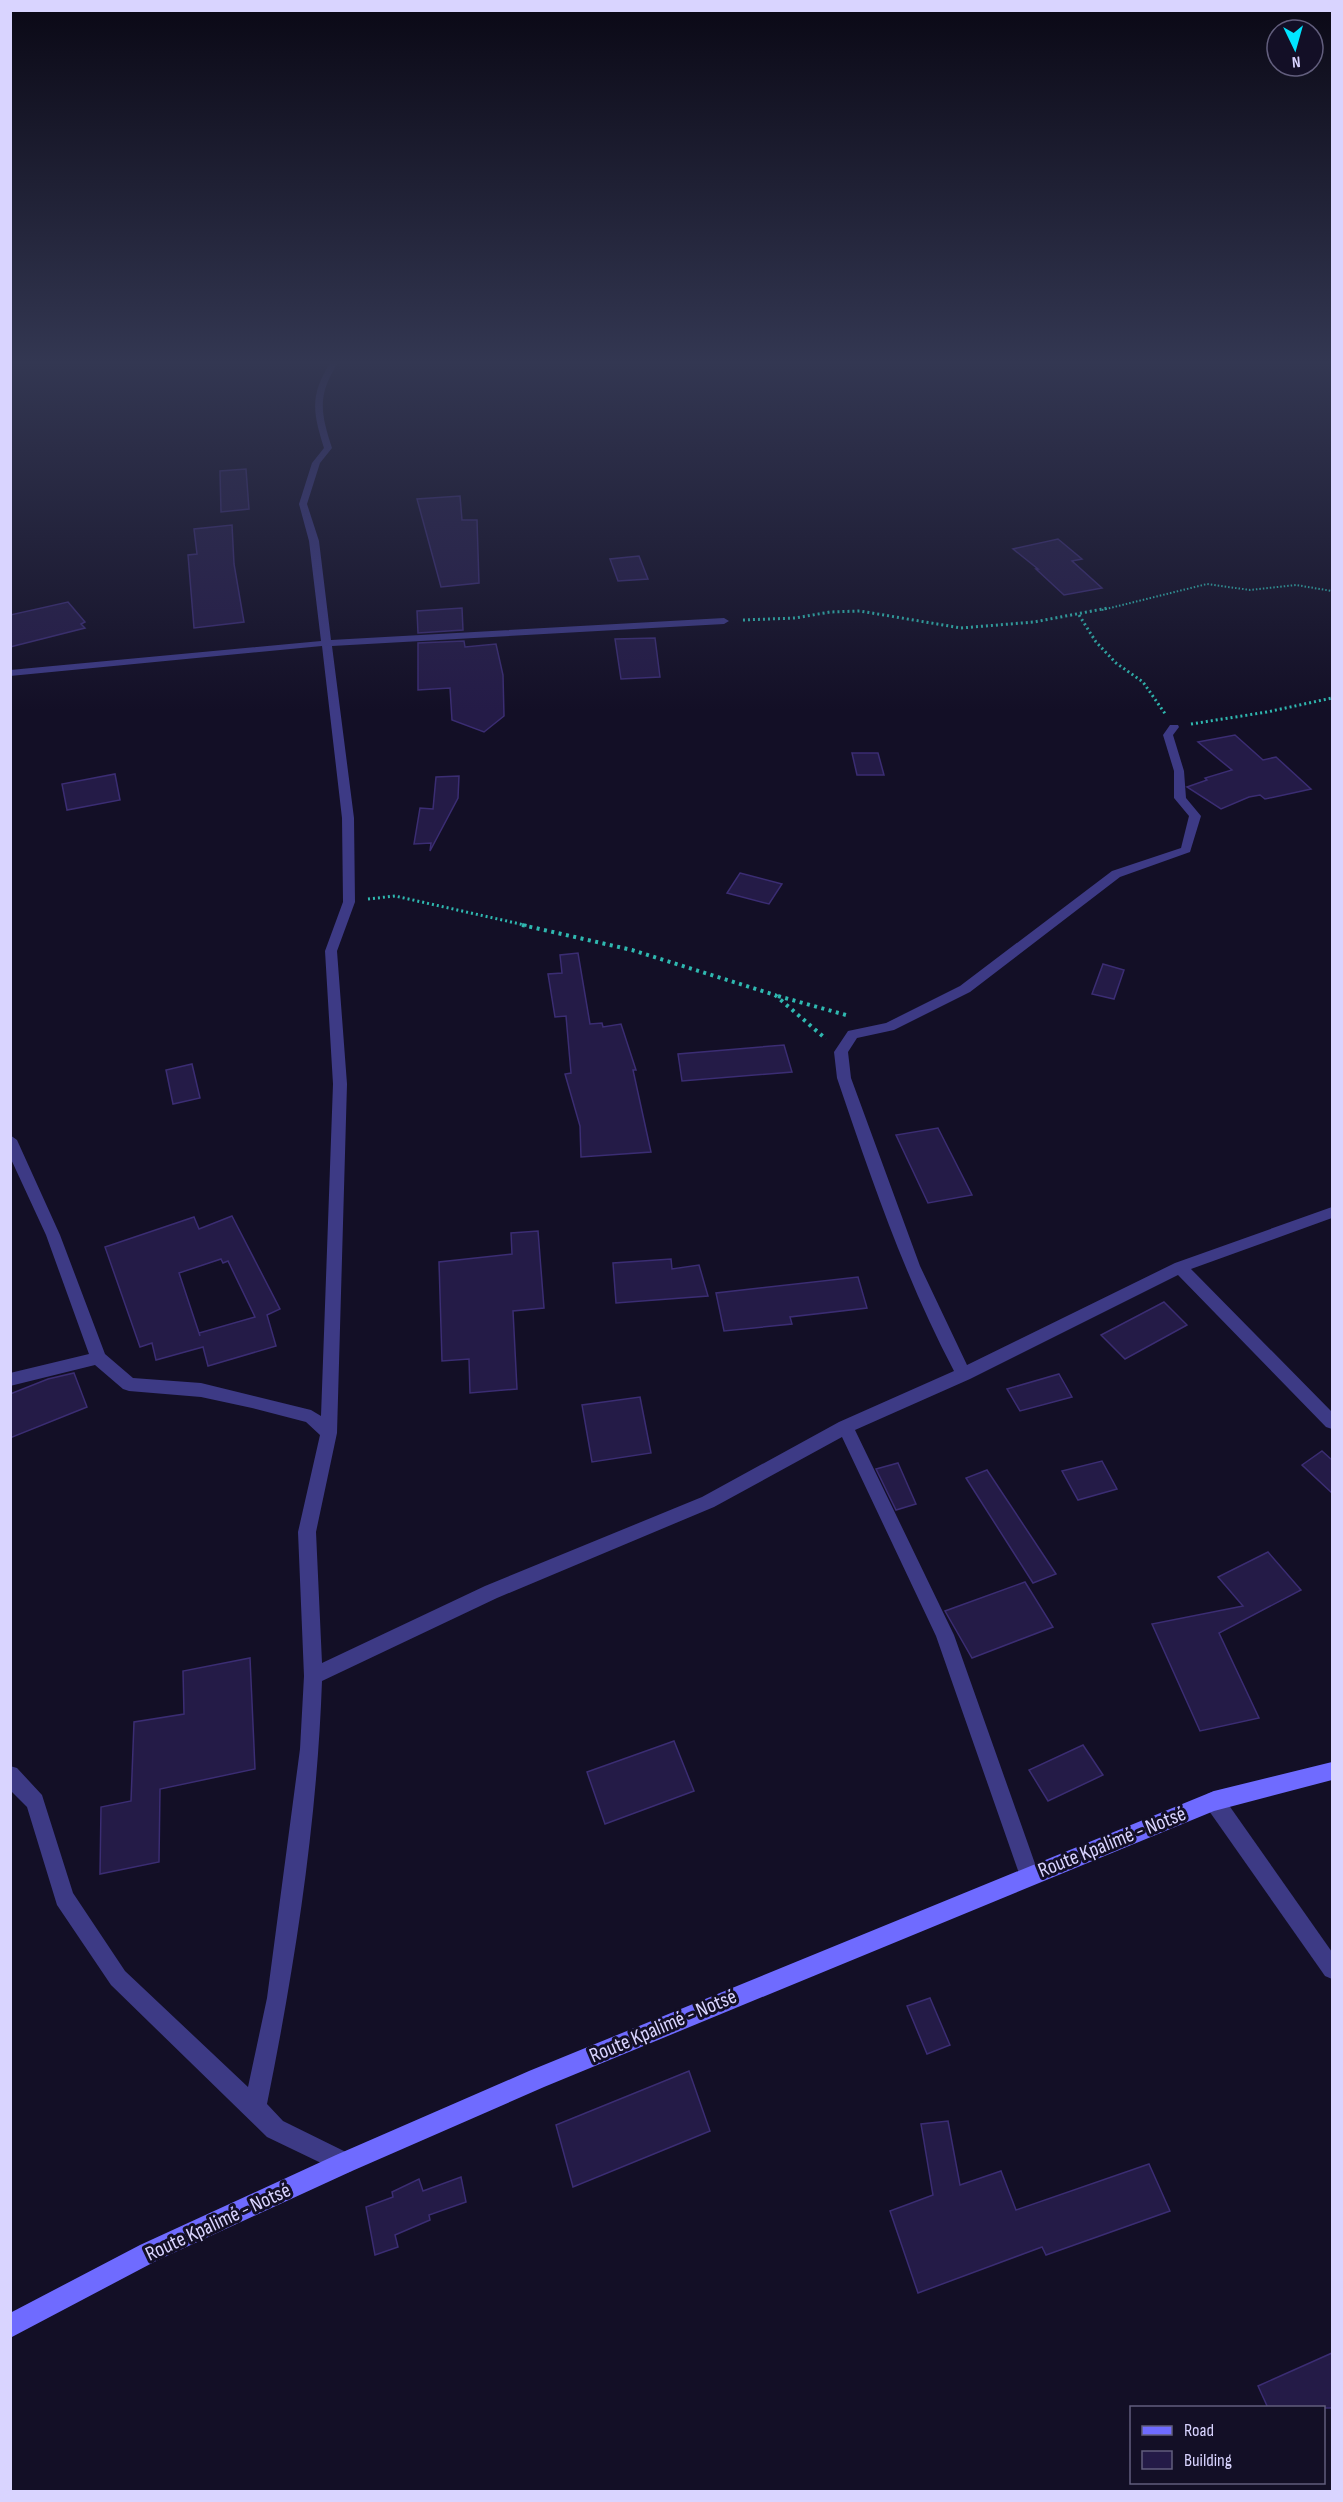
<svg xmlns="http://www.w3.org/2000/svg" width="1343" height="2502" font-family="'Sofia Sans Condensed',sans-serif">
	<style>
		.building { fill: #241b47; stroke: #3b2d73; stroke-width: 1.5; fill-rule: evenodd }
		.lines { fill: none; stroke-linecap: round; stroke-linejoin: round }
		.path-far2 { stroke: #2fb8b0; stroke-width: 2; stroke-dasharray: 1.5 2; stroke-linecap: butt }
		.path-far1 { stroke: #2fb8b0; stroke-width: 3; stroke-dasharray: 2 3; stroke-linecap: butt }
		.path { stroke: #2fb8b0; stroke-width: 4; stroke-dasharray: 3 4.5; stroke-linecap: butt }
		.minor { fill: #3d3a85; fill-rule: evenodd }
		.secondary { fill: #6f6bff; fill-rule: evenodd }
		.labels { text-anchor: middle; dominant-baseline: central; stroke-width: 6; stroke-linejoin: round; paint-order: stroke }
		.near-street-label { font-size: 21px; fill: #d9d4ff; stroke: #130f26 }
	</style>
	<rect width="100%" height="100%" fill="#130f26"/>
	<g class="building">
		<path d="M246,469l3,40 -28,3 -1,-41z"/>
		<path d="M460,496l2,24h15l2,63 -38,4 -24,-88z"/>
		<path d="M232,525l2,39 10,58 -50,6 -6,-73 9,-1 -3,-25z"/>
		<path d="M1058,539l24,20 -10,2 30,27 -38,7 -28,-26h2l-25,-20z"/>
		<path d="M639,556l9,23 -30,2 -8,-22z"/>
		<path d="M68,602l17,20 -4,2 4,4 -75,19v-32z"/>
		<path d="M462,608l1,22 -45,3 -1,-22z"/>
		<path d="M655,638l5,39 -39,2 -6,-40z"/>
		<path d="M464,641l1,6 31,-3 7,31 1,41 -20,16 -32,-12 -2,-32 -32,2v-47z"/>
		<path d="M1235,735l28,25 13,-3 35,32 -46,10 -5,-4 -11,2 -28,12 -34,-22 20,-7 -2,-2 27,-8 -34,-28z"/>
		<path d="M852,753h26l6,22h-27z"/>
		<path d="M115,774l5,26 -53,10 -5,-26z"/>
		<path d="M459,776l-1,22 -28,53 1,-8 -17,1 6,-36 13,1 3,-32z"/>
		<path d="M740,873l42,11 -13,20 -42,-11z"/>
		<path d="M578,953l12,71 12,-1 1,4 18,-3 15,46h-3l18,82 -70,5 -1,-31 -15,-52 6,-1 -5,-57 -11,1 -7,-43 14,-1 -2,-18z"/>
		<path d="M1103,964l21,6 -10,29 -22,-5z"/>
		<path d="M784,1045l8,27 -110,9 -4,-27z"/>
		<path d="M192,1064l8,34 -27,6 -7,-34z"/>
		<path d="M938,1128l34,67 -44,8 -32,-68z"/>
		<path d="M232,1216l48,93 -13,6 9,31 -68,20 -5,-19 -47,13 -4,-17 -12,4 -35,-100 89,-30 5,12zM221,1259l2,4 5,-2 27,56 -56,16 1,3 -21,-63z"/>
		<path d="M538,1231l6,77 -31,3 4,78 -47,4 -1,-34 -27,2 -3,-99 73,-8 -1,-21z"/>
		<path d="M671,1259l1,10 27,-4 9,31 -92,7 -3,-40z"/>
		<path d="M858,1277l9,31 -77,9 2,7 -68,7 -8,-38z"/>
		<path d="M1164,1302l23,23 -62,34 -24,-24z"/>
		<path d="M74,1373l13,34 -77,31v-44l38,-15z"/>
		<path d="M1059,1374l13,23 -52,14 -13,-22z"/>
		<path d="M640,1397l11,56 -59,9 -10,-57z"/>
		<path d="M1322,1451l10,9v33l-30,-28z"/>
		<path d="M1102,1461l15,28 -39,11 -16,-29z"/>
		<path d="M898,1463l18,41 -20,6 -20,-41z"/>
		<path d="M987,1470l69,104 -23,9 -67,-105z"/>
		<path d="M1268,1552l33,38 -82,43 40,85 -59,13 -48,-107 91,-18 -25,-29z"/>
		<path d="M1025,1582l28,45 -81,31 -27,-47z"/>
		<path d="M250,1658l5,111 -95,20 -1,73 -59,12 1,-67 30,-6 3,-79 50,-8 -1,-43z"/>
		<path d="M674,1741l20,50 -89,33 -18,-52z"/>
		<path d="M1083,1745l20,30 -55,26 -19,-31z"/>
		<path d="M930,1998l20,47 -23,9 -20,-48z"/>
		<path d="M689,2071l21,60 -137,56 -17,-62z"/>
		<path d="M948,2121l12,64 41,-14 15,39 133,-46 21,47 -124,44 -4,-8 -124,46 -28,-82 43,-16 -12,-71z"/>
		<path d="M461,2177l5,25 -37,13 1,5 -35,15 3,12 -23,8 -9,-48 27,-10 -1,-5 27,-13 4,12z"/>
		<path d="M1332,2353v55h-64l-10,-22z"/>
	</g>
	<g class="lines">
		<path class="path-far2" d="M1102,610l105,-26 43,6 46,-5 36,6"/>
		<g class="path-far1">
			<path d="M1079,615l17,27 20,21 27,19 23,33"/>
			<path d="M743,620l52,-2 35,-6 30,-1 101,17 73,-6 74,-14"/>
			<path d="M1191,724l76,-12 65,-14"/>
			<path d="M368,899l27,-3 134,30"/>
		</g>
		<g class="path">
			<path d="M522,925l110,25 143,45 51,44"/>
			<path d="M778,996l68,19"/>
		</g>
		<g class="minor">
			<path d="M332,360h8c-23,34 -20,51 -8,88l-12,15 -13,41 12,37 12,99 393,-22 5,3 -5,3 -392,22 22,172 1,84 -18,49 10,133 -10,349 -21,99 6,131 163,-77 217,-89 137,-75 115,-51c-49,-93 -83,-193 -117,-293l-3,-26 14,-21 38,-8 74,-37 152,-115 69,-23 8,-32 -15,-18v-27l-11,-36 7,-10h8l1,2 -6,8 11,36 2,27 15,18 -11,36 -70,25 -150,115 -76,38 -37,8 -9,14 3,26 69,188 47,99 208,-102 157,-56v11l-141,51 141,143v17l-6,-2 -148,-152 -208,104 -115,51 99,205 85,240 -3,7 -7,3 -7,-3 -86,-246 -94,-199 -128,70 -217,91 -175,83c-5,142 -27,284 -55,423l16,17 69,34 3,8 -3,8 -8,3 -77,-37 -156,-152 -54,-80 -30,-98 -17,-17v-24l7,2 25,27 31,98 52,78 123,116 19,-89 33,-249 4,-73 -6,-144 22,-97 -14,-13 -54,-14 -51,-11 -72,-6 -6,-2 -28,-24 -85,21v-13l79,-19 -43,-119 -36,-78v-22l7,5 43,95 45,119 28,24 68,5 110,27 10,6 12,-332 -8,-133 18,-49 -1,-84 -20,-172 -312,30v-6l311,-29 -12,-100 -10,-37 13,-41 12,-15c-12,-38 -14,-54 8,-88z"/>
			<path d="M1214,1791l7,3 111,158v27l-7,-3 -118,-168 -3,-7 3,-7z"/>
		</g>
		<path class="secondary" d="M1332,1762v18l-118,31 -670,276 -192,84 -196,90 -146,77v-25l130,-68 196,-90 193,-84 685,-280z"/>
	</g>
	<linearGradient id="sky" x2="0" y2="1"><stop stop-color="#0a0815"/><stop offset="0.51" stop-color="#333752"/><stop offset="1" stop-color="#333752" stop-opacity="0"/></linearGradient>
	<rect width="1343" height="711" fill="url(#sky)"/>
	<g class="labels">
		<g class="near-street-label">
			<text transform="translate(1112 1842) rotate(-22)">Route Kpalimé - Notsé</text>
			<text transform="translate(663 2026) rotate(-23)">Route Kpalimé - Notsé</text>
			<text transform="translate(218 2222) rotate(-25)">Route Kpalimé - Notsé</text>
		</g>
	</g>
	<rect width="1343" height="2502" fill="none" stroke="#d9d4ff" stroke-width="24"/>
	<rect x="1130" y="2406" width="195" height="78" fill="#130f26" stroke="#625e7d" stroke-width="1.5"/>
	<rect x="1142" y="2426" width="30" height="9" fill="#6f6bff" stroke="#625e7d" stroke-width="1.5"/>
	<text x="1184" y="2436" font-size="18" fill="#d9d4ff">Road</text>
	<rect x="1142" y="2451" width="30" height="18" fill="#241b47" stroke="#625e7d" stroke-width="1.5"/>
	<text x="1184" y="2466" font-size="18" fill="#d9d4ff">Building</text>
	<g transform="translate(1295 48) rotate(175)"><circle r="28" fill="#130f26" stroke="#625e7d" stroke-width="1.5"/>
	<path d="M0-4.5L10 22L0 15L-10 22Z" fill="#00e5ff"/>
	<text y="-9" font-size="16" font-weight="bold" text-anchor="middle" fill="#d9d4ff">N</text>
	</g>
</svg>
